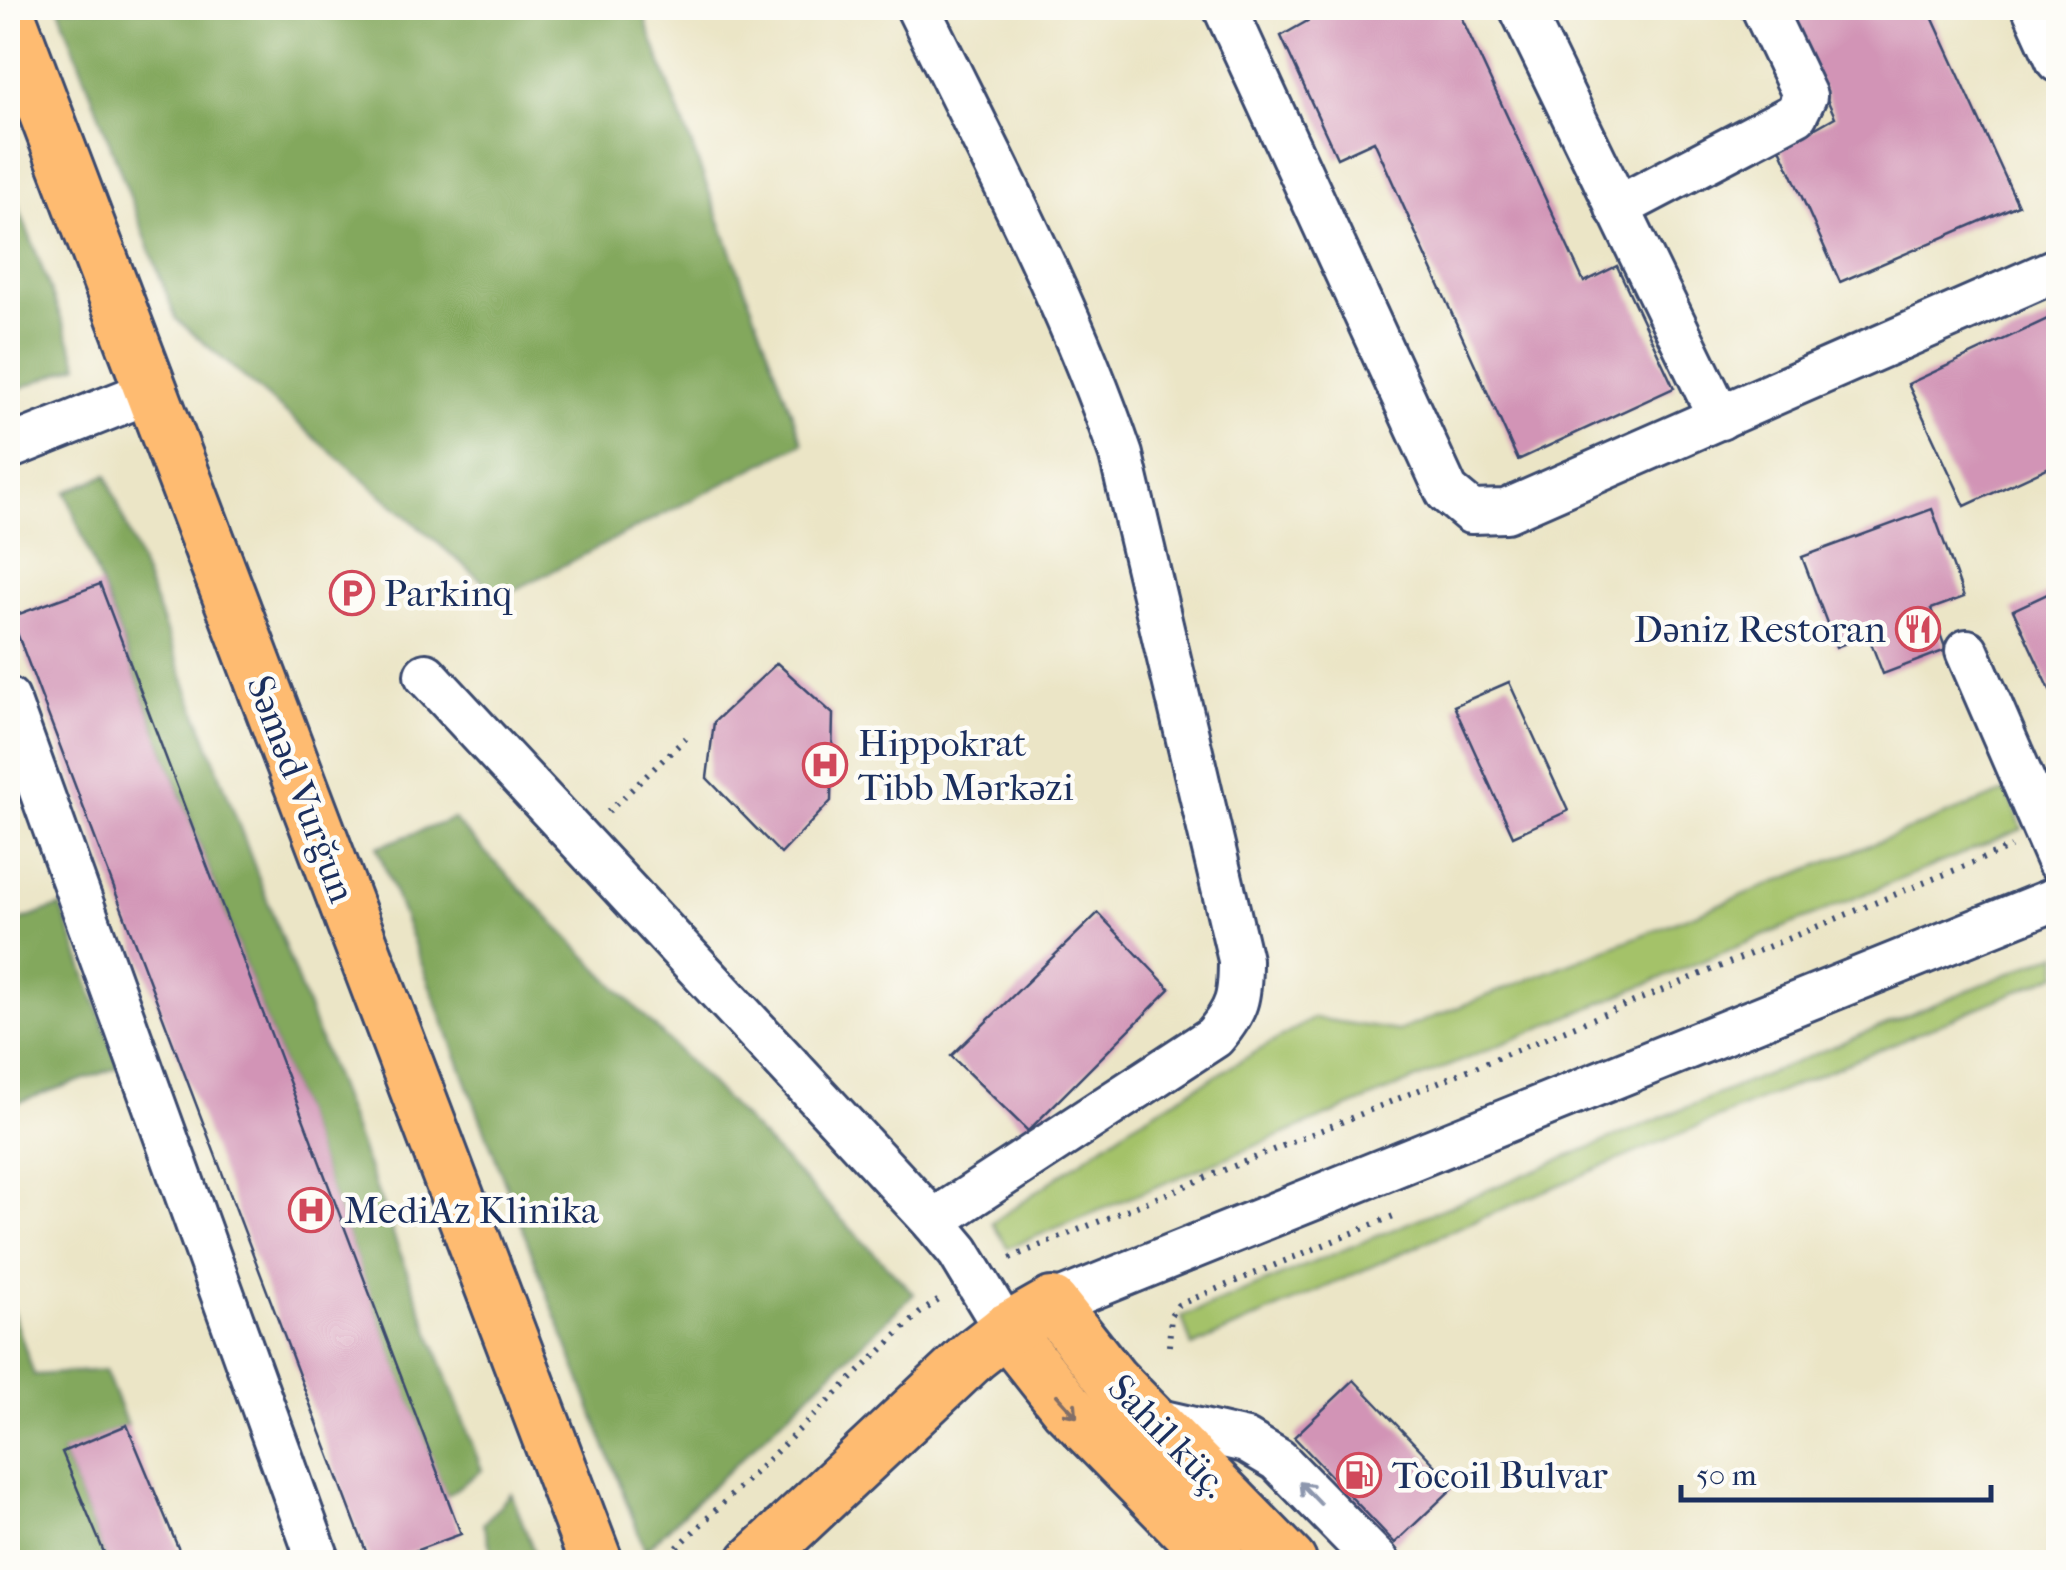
<svg xmlns="http://www.w3.org/2000/svg" width="2066" height="1570" font-family="'IM FELL French Canon',serif">
	<style>
		.green { fill: #a4c269; stroke: #607864; stroke-width: 2.5 }
		.forest { fill: #83a85d; stroke: #4f6c5e; stroke-width: 2.5 }
		.building { fill: #d294b6 }
		.lines { fill: none; stroke-linecap: round; stroke-linejoin: round }
		.minor-casing { stroke: #3a4a6e; stroke-width: 48 }
		.major-casing { stroke: #3a4a6e; stroke-width: 58 }
		.path { stroke: #3a4a6e; stroke-width: 6; stroke-dasharray: 2.5 8; stroke-linecap: butt }
		.minor { stroke: #fff; stroke-width: 42 }
		.major { stroke: #febb71; stroke-width: 52 }
		.oneway { stroke: #816e67 }
		.oneway2 { stroke: #8d97ae }
		.labels { text-anchor: middle; dominant-baseline: central; stroke-width: 9; stroke-linejoin: round; paint-order: stroke }
		.poi-label { font-size: 38px; fill: #1b2f5e; stroke: #fdfcf7; text-anchor: start }
		.street-label { font-size: 38px; fill: #1b2f5e; stroke: #fdfcf7 }
	</style>
	<rect width="100%" height="100%" fill="#fdfcf7"/>
	<filter id="ink" filterUnits="userSpaceOnUse"><feTurbulence type="fractalNoise" baseFrequency=".01" numOctaves="2"/><feDisplacementMap in="SourceGraphic" scale="20" xChannelSelector="R" yChannelSelector="G"/><feConvolveMatrix kernelMatrix="1 2 1 2 8 2 1 2 1" color-interpolation-filters="sRGB"/></filter>
	<filter id="wash" filterUnits="userSpaceOnUse"><feTurbulence type="fractalNoise" baseFrequency=".0048" numOctaves="4" result="noise"/><feDisplacementMap in="SourceGraphic" scale="40" xChannelSelector="R" yChannelSelector="G"/><feGaussianBlur stdDeviation="2.25" result="paint"/><feColorMatrix in="noise" values="0 0 0 0 0 0 0 0 0 0 0 0 0 0 0 0 0 1.4 0 .05"/><feComposite in="paint" operator="in"/></filter>
	<g filter="url(#wash)">
		<rect width="100%" height="100%" fill="#ebe5c6"/>
		<g class="green">
			<path d="M2007,791l15,38 -1014,419 -16,-25 141,-99 181,-106 84,13z"/>
			<path d="M2058,953v21l-603,255 -263,118 -10,-30z"/>
		</g>
		<g class="forest">
			<path d="M59,8h585l3,18 156,417 -302,154 -325,-278z"/>
			<path d="M8,179l71,186 -71,28z"/>
			<path d="M107,475l375,995 -36,26 -380,-1004z"/>
			<path d="M453,819l461,475 -269,256 -268,-703z"/>
			<path d="M61,906l58,161 -111,39v-181z"/>
			<path d="M8,1297l26,78 71,-5 22,55 -65,28 46,109h-83l-17,-16z"/>
			<path d="M511,1493l27,69h-43l-12,-38z"/>
		</g>
		<g id="blocks">
			<g class="building">
				<path d="M1306,8h151l127,274 33,-16 57,122 -156,72 -144,-319 -37,17 -56,-122 30,-17z"/>
				<path d="M1786,8h142l90,197 -178,77 -60,-134 55,-31z"/>
				<path d="M2058,314v149l-93,43 -57,-122z"/>
				<path d="M1932,509l32,88 -33,12 15,41 -63,24 -15,-39 -32,12 -34,-90z"/>
				<path d="M100,584l361,950 -76,28h-15l-359,-945z"/>
				<path d="M2058,589v118l-45,-97z"/>
				<path d="M777,663l56,51 -2,87 -50,53 -74,-76 7,-56z"/>
				<path d="M1509,682l59,129 -55,25 -59,-130z"/>
				<path d="M2058,774v46l-16,-39z"/>
				<path d="M1098,913l72,76 -142,142 -77,-75z"/>
				<path d="M1354,1380l101,106 -60,57 -101,-106z"/>
				<path d="M127,1425l57,137h-76l-46,-110z"/>
			</g>
		</g>
	</g>
	<g filter="url(#ink)">
		<use href="#blocks" fill-opacity="0" stroke="#3a4a6e" stroke-width="2.5"/>
		<g class="lines">
			<defs>
				<g id="minor">
					<path d="M918,8c72,147 150,292 203,447l119,505c0,37 -2,49 -26,77l-281,184"/>
					<path d="M1225,8l222,484 24,20 35,-1 552,-242"/>
					<path d="M1521,8l199,410"/>
					<path d="M2034,8l24,53"/>
					<path d="M1617,208l179,-94 9,-18 -42,-88"/>
					<path d="M8,448l141,-56"/>
					<path d="M1967,651l91,210"/>
					<path d="M426,675l507,546 26,31 47,78"/>
					<path d="M8,699l311,863"/>
					<path d="M1052,1304l1006,-406"/>
					<path d="M1150,1419l96,22 32,19 100,102"/>
				</g>
				<g id="major">
					<path d="M8,14l588,1548"/>
					<path d="M1006,1330l61,77 152,155"/>
					<path d="M754,1562l220,-207 32,-25 46,-26 60,76 178,182"/>
				</g>
			</defs>
			<use href="#minor" class="minor-casing"/>
			<use href="#major" class="major-casing"/>
			<g class="path">
				<path d="M608,812l78,-74"/>
				<path d="M1010,1258l1001,-411"/>
				<path d="M1169,1346l2,-31 7,-10 218,-90"/>
				<path d="M662,1562l258,-249 19,-13"/>
			</g>
			<use href="#minor" class="minor"/>
			<use href="#major" class="major"/>
		</g>
		<defs><path id="oneway-shaft" d="M-6 0H5M1.5-3L5.5 0L1.5 3" fill="none" stroke-width="1.6" stroke-linecap="round" stroke-linejoin="round" transform="scale(2.5)"/></defs>
		<use class="oneway" href="#oneway-shaft" transform="translate(1067 1406) rotate(48)"/>
		<use class="oneway2" href="#oneway-shaft" transform="translate(1310 1493) rotate(-134)"/>
	</g>
	<defs>
		<symbol id="parking-ring" viewBox="-11 -11 22 22"><circle r="9.5" fill="#fdfcf7" stroke="#d1495b" stroke-width="1.5"/><path d="M-3.5-5.5H1a3.5 3.5 0 0 1 0 7H-1V5.5H-3.5ZM-1-3.4V-.6H.8a1.4 1.4 0 0 0 0-2.8Z" fill="#d1495b"/></symbol>
		<symbol id="restaurant-ring" viewBox="-11 -11 22 22"><circle r="9.5" fill="#fdfcf7" stroke="#d1495b" stroke-width="1.5"/><path d="M-5-6h1v4h1v-4h1v4h1v-4h1v5L-1.5 .5V6h-2V.5L-5-1ZM5-6V6H3V1.5H1.5Q1.5-4 5-6Z" fill="#d1495b"/></symbol>
		<symbol id="hospital-ring" viewBox="-11 -11 22 22"><circle r="9.5" fill="#fdfcf7" stroke="#d1495b" stroke-width="1.5"/><path d="M-5-5h3v3.5h4V-5h3V5h-3V1.5h-4V5h-3Z" fill="#d1495b"/></symbol>
		<symbol id="fuel-ring" viewBox="-11 -11 22 22"><circle r="9.5" fill="#fdfcf7" stroke="#d1495b" stroke-width="1.5"/><path d="M-5.5-6h7V0h2V4h1.3V-2.5L3-4.5l.8-.8L6-3V5H2.5V1h-1V6h-7ZM-4.2-4.7v3.2H.2V-4.7Z" fill="#d1495b"/></symbol>
	</defs>
	<g fill-rule="evenodd">
		<use href="#parking-ring" x="327" y="568" width="50" height="50"/>
		<use href="#restaurant-ring" x="1893" y="604" width="50" height="50"/>
		<use href="#hospital-ring" x="800" y="740" width="50" height="50"/>
		<use href="#hospital-ring" x="286" y="1185" width="50" height="50"/>
		<use href="#fuel-ring" x="1334" y="1450" width="50" height="50"/>
	</g>
	<g class="labels">
		<g class="poi-label">
			<text x="384" y="593">Parkinq</text>
			<text x="1886" y="629" text-anchor="end">Dəniz Restoran</text>
			<text x="858" y="743">Hippokrat<tspan x="858" dy="44">Tibb Mərkəzi</tspan></text>
			<text x="344" y="1210">MediAz Klinika</text>
			<text x="1392" y="1475">Tocoil Bulvar</text>
		</g>
		<g class="street-label">
			<text transform="translate(301 789) rotate(69)">Səməd Vurğun</text>
			<text transform="translate(1168 1436) rotate(46)">Sahil küç.</text>
		</g>
	</g>
	<rect width="2066" height="1570" fill="none" stroke="#fdfcf7" stroke-width="40"/>
	<path d="M1681 1485v15h310v-15" fill="none" stroke="#1b2f5e" stroke-width="5"/>
	<text x="1696" y="1485" font-size="30" fill="#1b2f5e" stroke="#fdfcf7" stroke-width="8" paint-order="stroke">50 m</text>
</svg>
